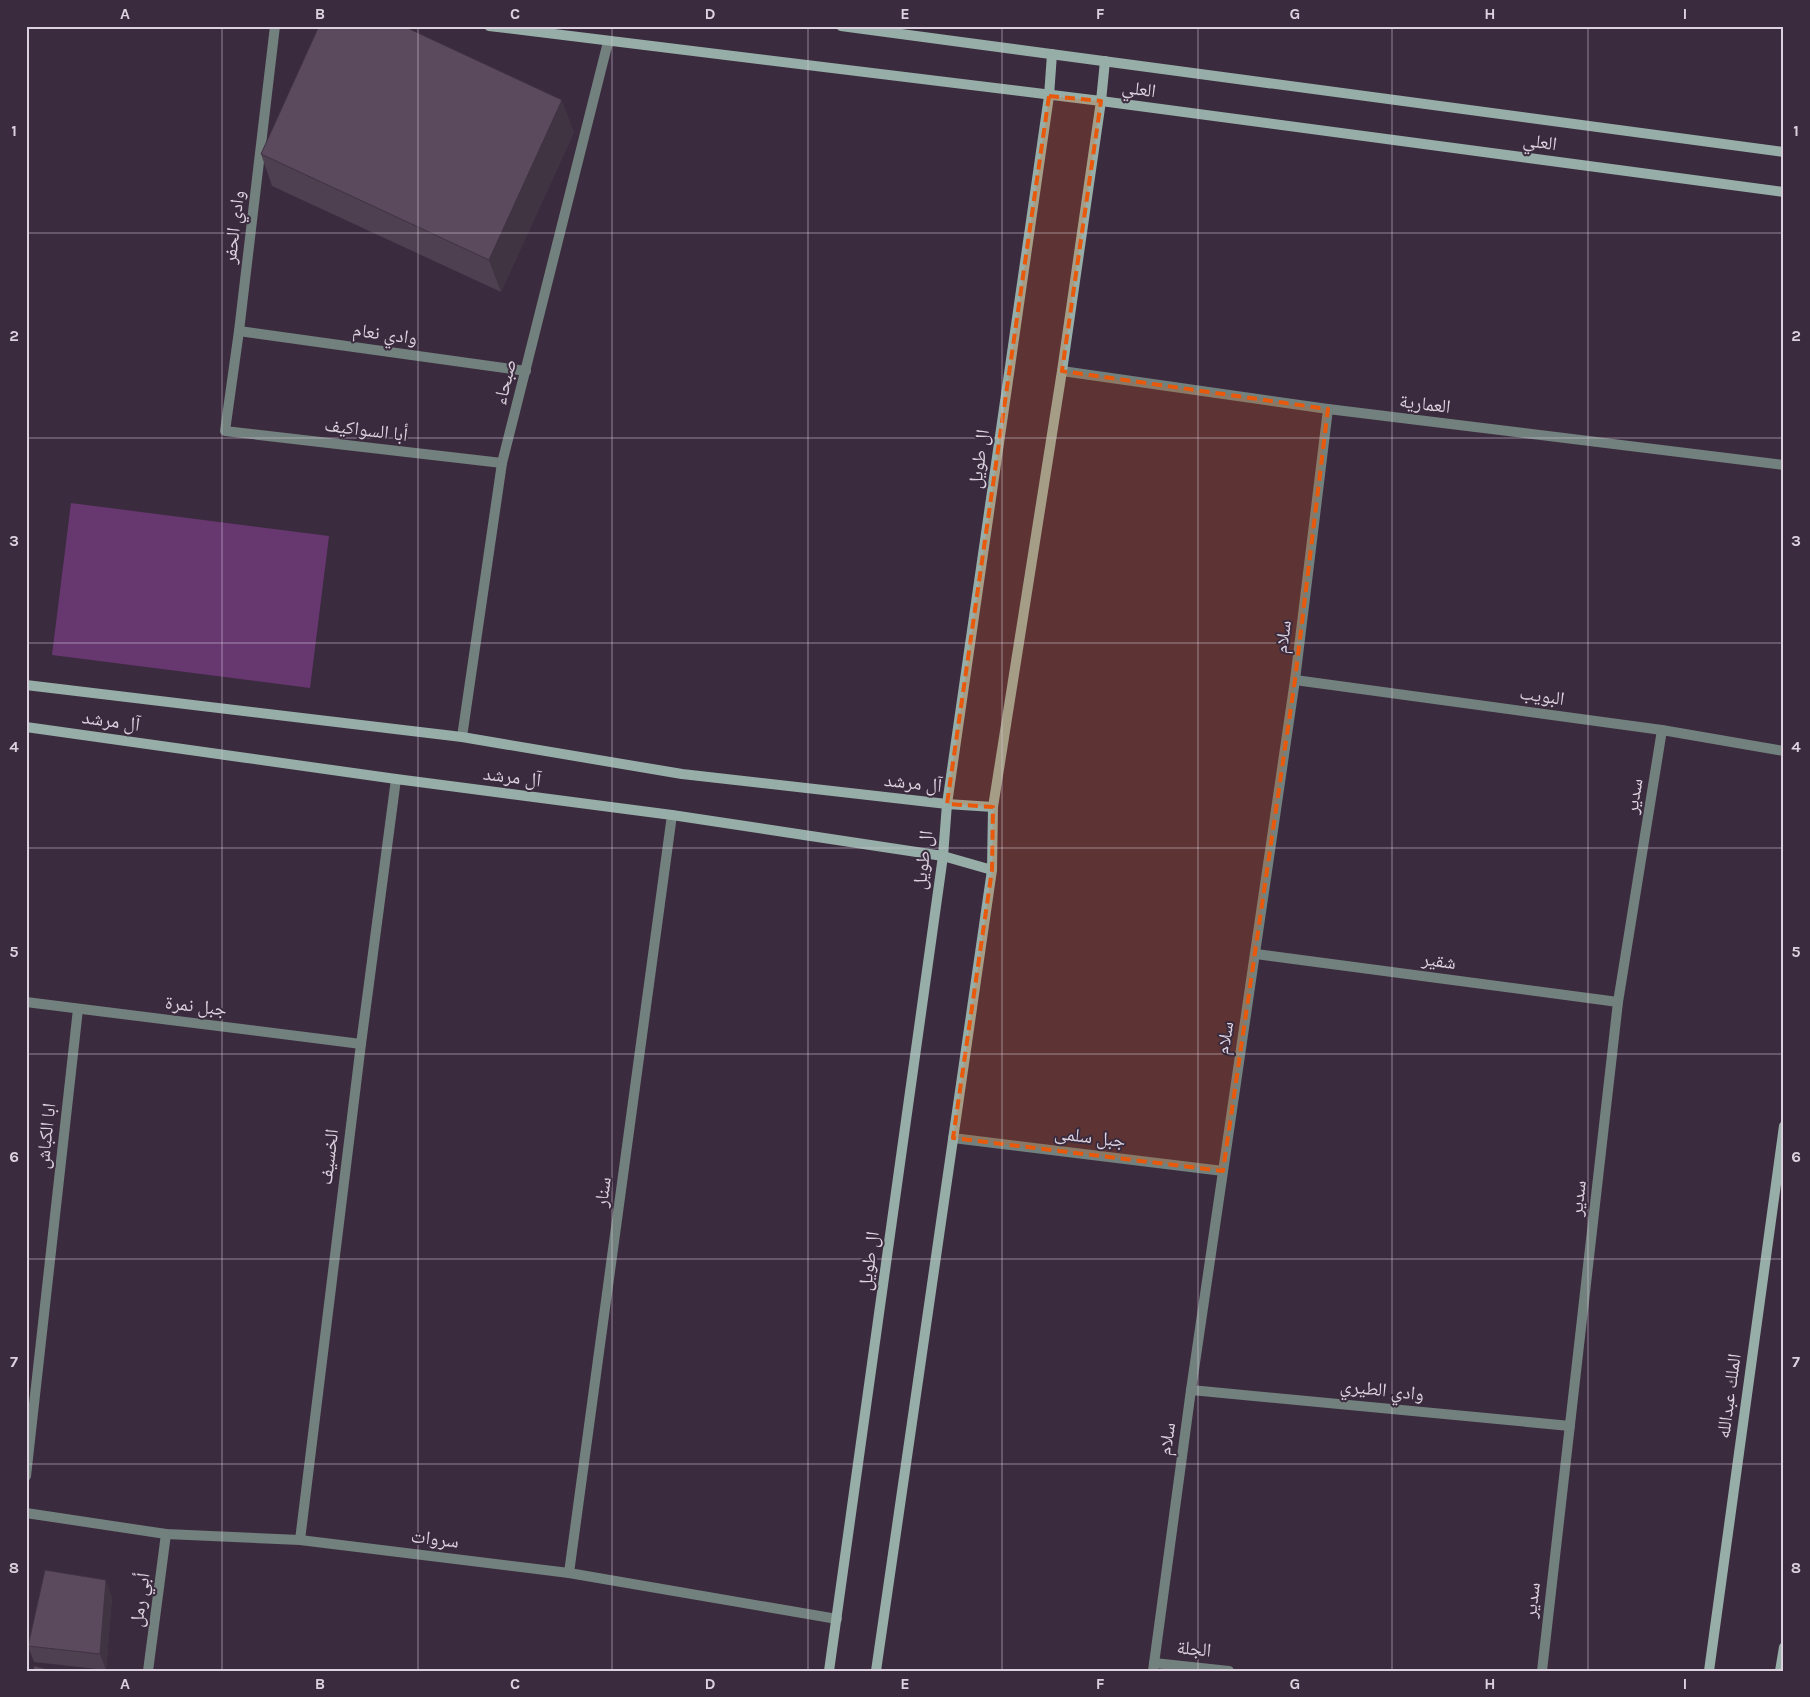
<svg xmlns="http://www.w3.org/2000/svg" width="1810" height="1697" font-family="Karla,'Noto Naskh Arabic',sans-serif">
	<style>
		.green { fill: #673770 }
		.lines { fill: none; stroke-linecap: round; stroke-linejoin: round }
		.street { stroke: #72817d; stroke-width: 10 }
		.secondary { stroke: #96aea7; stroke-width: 10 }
		.wall { fill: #4e3f51 }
		.shaded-wall { fill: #403342 }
		.building { fill: #5b495e; stroke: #403342 }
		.marked { fill: #e8590c; fill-opacity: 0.2; stroke: #e8590c; stroke-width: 4; stroke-dasharray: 10 6; stroke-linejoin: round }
		.grid { fill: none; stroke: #dcd1de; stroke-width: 1; stroke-opacity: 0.55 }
		.labels { text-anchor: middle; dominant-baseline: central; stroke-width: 4; stroke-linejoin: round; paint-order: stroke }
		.street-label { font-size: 19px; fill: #dcd1de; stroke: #3b2b3e }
		.neatline { fill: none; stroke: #dcd1de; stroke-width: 2 }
		.grid-label { font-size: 16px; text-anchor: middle; font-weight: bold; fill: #dcd1de }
	</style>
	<rect width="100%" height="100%" fill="#3b2b3e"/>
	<path class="green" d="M71,503l258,33 -19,152 -258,-33z"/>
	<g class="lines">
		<g class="street">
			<path d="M275,26l-36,305 -14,100 277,32"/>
			<path d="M239,331l287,40"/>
			<path d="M1062,371l266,38 456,56"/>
			<path d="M1295,680l367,50 122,21"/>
			<path d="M462,737l40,-274 106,-421"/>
			<path d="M1256,954l362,48"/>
			<path d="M26,1002l335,42"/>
			<path d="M953,1138l270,33"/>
			<path d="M1191,1390l379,36"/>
			<path d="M26,1476l52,-467"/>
			<path d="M26,1513l140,21 134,6 269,33 268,46"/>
			<path d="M300,1540l61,-496 35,-265"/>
			<path d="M569,1573l103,-758"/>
			<path d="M1154,1663l75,8"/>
			<path d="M148,1671l18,-137"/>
			<path d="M1153,1671l38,-281 104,-710 33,-271"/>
			<path d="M1542,1671l76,-669 44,-272"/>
		</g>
		<g class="secondary">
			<path d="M489,26l612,75 683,91"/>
			<path d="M841,26l943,126"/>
			<path d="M26,685l436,52 220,37 265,30 46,3"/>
			<path d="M26,727l370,52 276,36 271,41 49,14"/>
			<path d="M829,1671l114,-815 4,-52 102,-708 3,-42"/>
			<path d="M876,1671l116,-801 1,-63 69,-436 39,-270 4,-40"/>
			<path d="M1709,1671l75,-545"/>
			<path d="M1780,1671l4,-24"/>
		</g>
	</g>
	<g class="wall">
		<path d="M574,132l-73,160 -229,-106 -11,-32z"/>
		<path d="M112,1597l-6,73 -72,-8 -6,-16z"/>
	</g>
	<g class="shaded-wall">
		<path d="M562,100l12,32 -73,160 -12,-32z"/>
		<path d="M106,1580l6,17 -6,73 -6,-16z"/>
	</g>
	<g class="building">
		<path d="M319,26h84l159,74 -73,160 -228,-106z"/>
		<path d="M45,1570l61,10 -6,74 -72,-8z"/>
		<path d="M34,1666l21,5h-22z"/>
	</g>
	<path class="marked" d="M1049,96l52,5 -39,270 266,38 -33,271 -72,491 -270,-33 39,-268 1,-63 -46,-3z"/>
	<path class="grid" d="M222,26v1645M418,26v1645M612,26v1645M808,26v1645M1002,26v1645M1198,26v1645M1392,26v1645M1588,26v1645M26,233h1758M26,438h1758M26,643h1758M26,848h1758M26,1054h1758M26,1259h1758M26,1464h1758"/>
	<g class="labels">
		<g class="street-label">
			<text transform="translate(1139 89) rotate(8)">العلي</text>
			<text transform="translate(1540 142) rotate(8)">العلي</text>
			<text transform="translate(234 227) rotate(-83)">وادي الحفر</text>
			<text transform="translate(385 334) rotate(8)">وادي نعام</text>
			<text transform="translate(505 382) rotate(-76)">صبحاء</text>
			<text transform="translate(1425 404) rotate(7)">العمارية</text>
			<text transform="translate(366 430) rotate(7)">أبا السواكيف</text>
			<text transform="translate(979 459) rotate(-82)">ال طويل</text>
			<text transform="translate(1283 637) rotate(-83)">سلام</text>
			<text transform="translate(1542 696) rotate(8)">البويب</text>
			<text transform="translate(111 721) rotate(8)">آل مرشد</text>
			<text transform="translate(512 777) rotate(7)">آل مرشد</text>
			<text transform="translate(913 783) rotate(6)">آل مرشد</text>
			<text transform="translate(1634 796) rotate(-81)">سدير</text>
			<text transform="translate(923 860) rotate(-83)">ال طويل</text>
			<text transform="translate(1439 961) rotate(8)">شقير</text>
			<text transform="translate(196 1006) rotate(7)">جبل نمرة</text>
			<text transform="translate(1225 1038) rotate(-81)">سلام</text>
			<text transform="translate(46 1136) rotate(-84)">ابا الكباش</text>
			<text transform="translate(1090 1137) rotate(7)">جبل سلمى</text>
			<text transform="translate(329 1157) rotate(-83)">الخسيف</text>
			<text transform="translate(603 1192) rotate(-82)">سنار</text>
			<text transform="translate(1578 1198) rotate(-83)">سدير</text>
			<text transform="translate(869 1261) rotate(-82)">ال طويل</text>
			<text transform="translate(1382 1390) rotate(6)">وادي الطيري</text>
			<text transform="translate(1729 1396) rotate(-82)">الملك عبدالله</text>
			<text transform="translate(1167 1439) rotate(-82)">سلام</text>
			<text transform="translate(435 1539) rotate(7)">سروات</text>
			<text transform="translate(140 1600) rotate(-82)">أبي رمل</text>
			<text transform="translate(1532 1600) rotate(-83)">سدير</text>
			<text transform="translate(1194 1649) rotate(6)">الجلة</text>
		</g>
	</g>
	<rect width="1810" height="1697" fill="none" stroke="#3b2b3e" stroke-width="55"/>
	<rect x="28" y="28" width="1754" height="1642" class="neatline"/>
	<g class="grid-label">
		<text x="125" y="19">A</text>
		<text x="320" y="19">B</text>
		<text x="515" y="19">C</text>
		<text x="710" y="19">D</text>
		<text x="905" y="19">E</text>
		<text x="1100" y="19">F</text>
		<text x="1295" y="19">G</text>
		<text x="1490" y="19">H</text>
		<text x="1685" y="19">I</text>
		<text x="14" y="136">1</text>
		<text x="1796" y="136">1</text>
		<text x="14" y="341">2</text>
		<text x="1796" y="341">2</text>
		<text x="14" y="546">3</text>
		<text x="1796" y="546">3</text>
		<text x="14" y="752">4</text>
		<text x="1796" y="752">4</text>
		<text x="14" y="957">5</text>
		<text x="1796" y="957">5</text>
		<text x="14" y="1162">6</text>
		<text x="1796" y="1162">6</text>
		<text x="14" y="1367">7</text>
		<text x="1796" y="1367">7</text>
		<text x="14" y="1573">8</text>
		<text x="1796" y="1573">8</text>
		<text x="125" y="1689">A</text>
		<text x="320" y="1689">B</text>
		<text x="515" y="1689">C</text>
		<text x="710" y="1689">D</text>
		<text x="905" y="1689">E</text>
		<text x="1100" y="1689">F</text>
		<text x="1295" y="1689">G</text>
		<text x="1490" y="1689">H</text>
		<text x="1685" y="1689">I</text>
	</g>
</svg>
